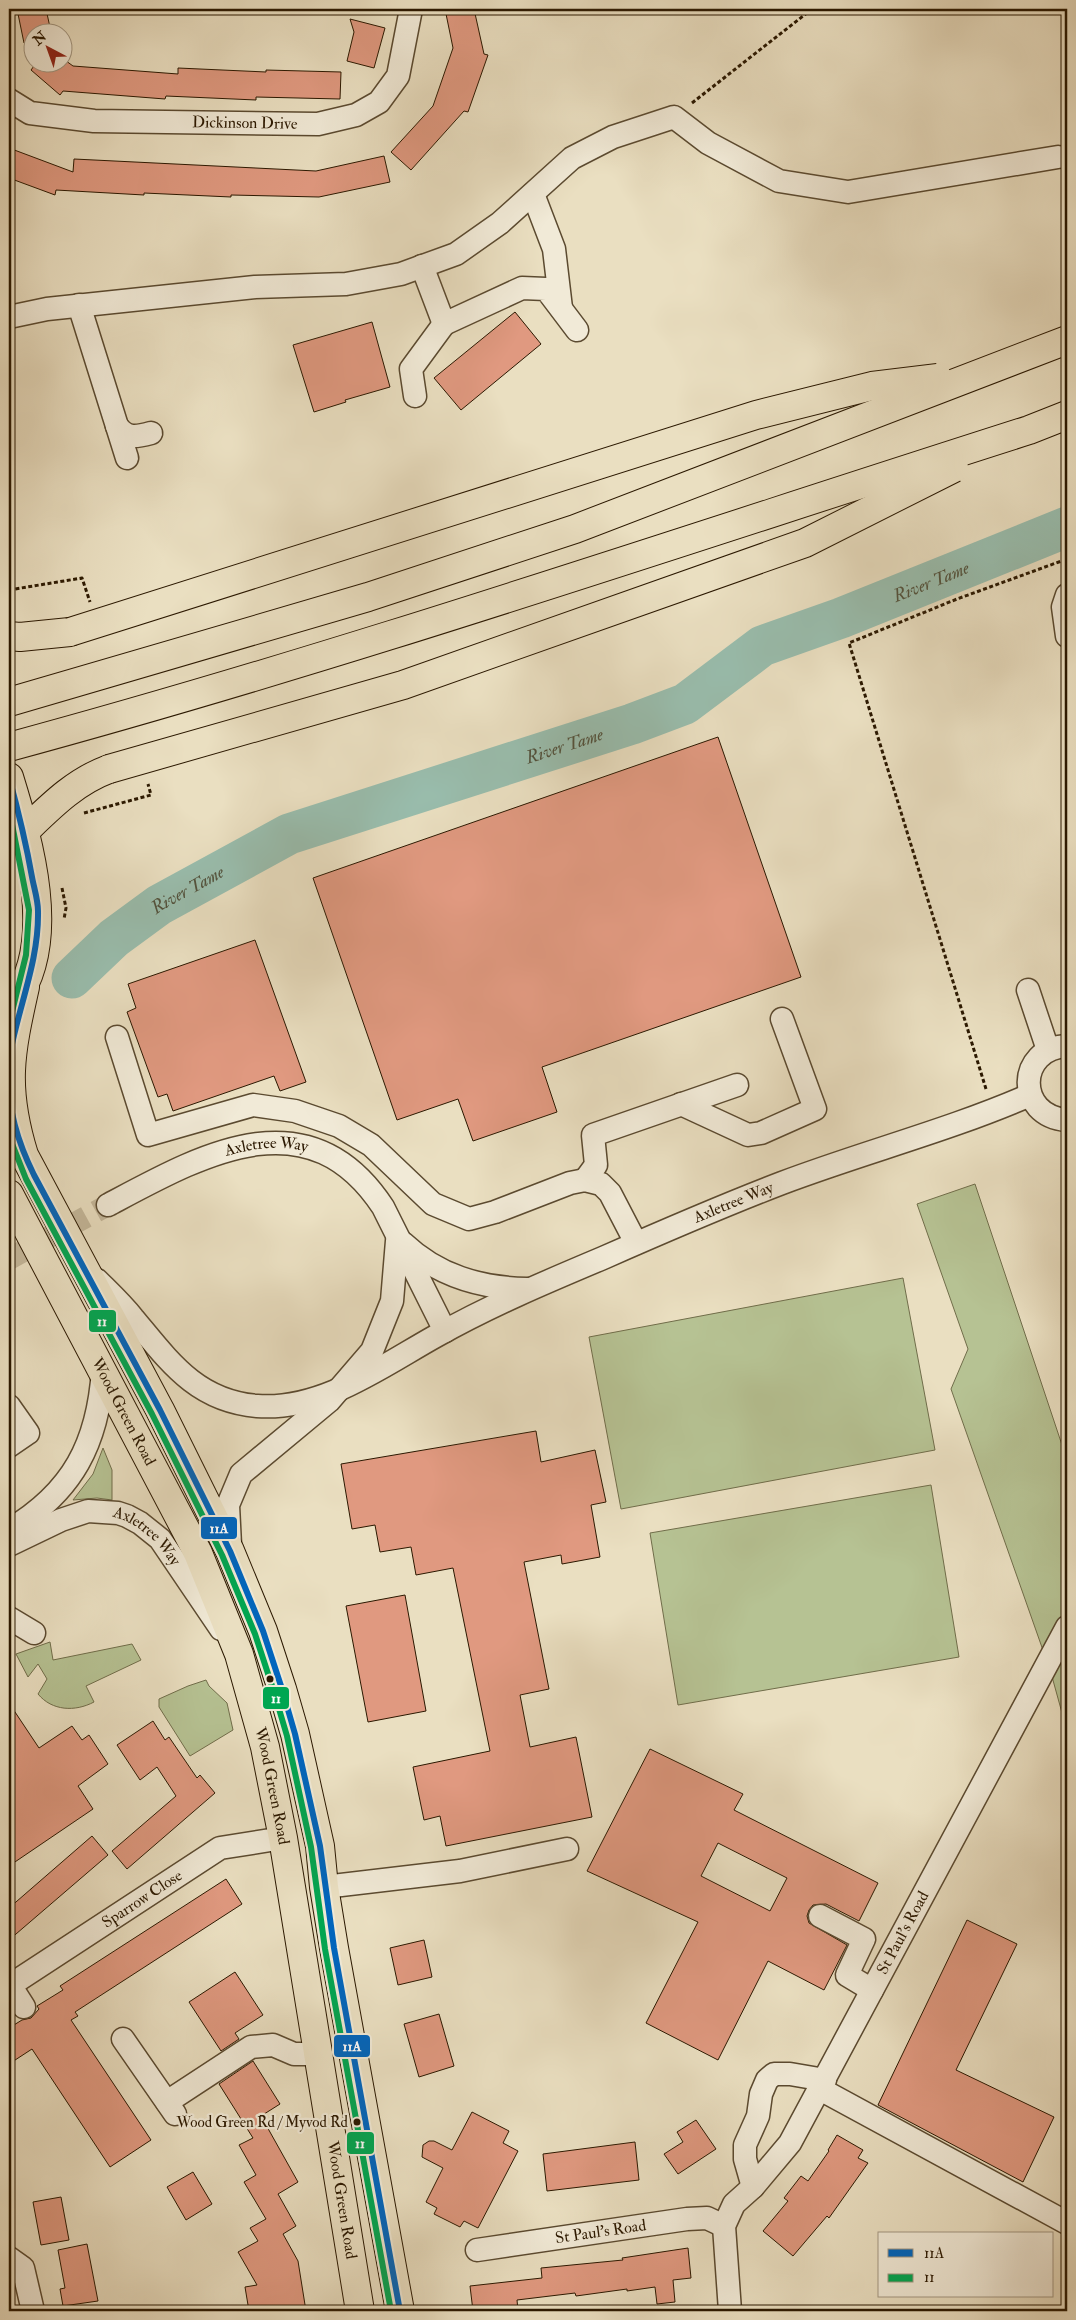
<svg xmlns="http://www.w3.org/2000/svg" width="1076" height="2320" font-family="'IM FELL Double Pica',serif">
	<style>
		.green { fill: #b6c293; stroke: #706d4a }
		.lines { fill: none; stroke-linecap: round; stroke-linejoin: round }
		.river { stroke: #99bdad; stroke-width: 41 }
		.building { fill: #e09980; stroke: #2b1800; fill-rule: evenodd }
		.minor-tunnel { stroke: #c4b79a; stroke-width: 22; stroke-dasharray: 22 11; stroke-linecap: butt }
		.minor-casing { stroke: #5b4a30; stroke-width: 25 }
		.highway-casing { stroke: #2b1800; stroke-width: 30 }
		.path { stroke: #2b1800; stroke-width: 3; stroke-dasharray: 4 2.5; stroke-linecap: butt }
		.minor { stroke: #f1ead7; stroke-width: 22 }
		.highway { stroke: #eadfc1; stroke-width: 28 }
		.highway-bridge-casing { stroke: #2b1800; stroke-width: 30; stroke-linecap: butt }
		.highway-bridge { stroke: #eadfc1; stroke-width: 28 }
		.bus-1-casing { stroke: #f1ead7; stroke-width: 10 }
		.bus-2-casing { stroke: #f1ead7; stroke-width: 10 }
		.bus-1 { stroke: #0065bd; stroke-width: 6 }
		.bus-2 { stroke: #00a651; stroke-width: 6 }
		.bus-dot { fill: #2b1800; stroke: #f1ead7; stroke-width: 2 }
		.labels { text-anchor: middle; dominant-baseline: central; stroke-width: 4.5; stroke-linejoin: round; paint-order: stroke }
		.bus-label { font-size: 15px; fill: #2b1800; stroke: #f1ead7; text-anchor: end }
		.street-label { font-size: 16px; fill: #2b1800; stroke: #f1ead7 }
		.water-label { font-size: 18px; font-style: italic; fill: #52523d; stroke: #f1ead7 }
		.line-badge { stroke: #f1ead7; stroke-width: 2 }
		.badge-label { font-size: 14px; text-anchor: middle; font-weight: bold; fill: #fff }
	</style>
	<rect width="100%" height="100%" fill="#eadfc1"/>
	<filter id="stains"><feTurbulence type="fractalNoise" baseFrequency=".004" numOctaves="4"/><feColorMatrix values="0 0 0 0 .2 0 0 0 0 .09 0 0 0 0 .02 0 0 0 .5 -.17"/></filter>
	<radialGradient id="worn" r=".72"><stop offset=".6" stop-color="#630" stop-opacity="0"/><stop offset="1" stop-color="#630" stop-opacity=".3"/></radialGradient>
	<g class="green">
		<path d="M975,1184l92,276v271l-16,-58 -100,-284 17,-40 -51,-145z"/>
		<path d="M903,1278l32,172 -314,59 -32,-172z"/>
		<path d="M103,1448l9,22v30l-15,-2 -24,2 20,-26z"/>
		<path d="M931,1485l28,172 -281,48 -28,-172z"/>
		<path d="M50,1642l3,18 79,-16 9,16 -55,26 8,16c-19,10 -42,9 -56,-8l9,-15 -9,-15 -10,13 -12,-23z"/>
		<path d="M206,1680l3,6 18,17 6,27 -43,26 -31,-49v-8l29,-13z"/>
	</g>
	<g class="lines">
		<path class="river" id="s1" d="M72,978l42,-40 45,-33 130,-71 343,-110 53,-20 77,-58 79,-28 226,-91"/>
	</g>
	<g class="building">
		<path d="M17,9h29l5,23h-19v9l-8,2z"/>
		<path d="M445,9h29l10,45 4,1 -20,57 -4,-1 -53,59 -20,-18 42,-46 20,-58z"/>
		<path d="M350,19l35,9 -11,40 -27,-7 7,-29z"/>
		<path d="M62,58l11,8 105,8v-6l88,4v-2l75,2 -1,27 -84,-2v3l-90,-4 -1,3 -102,-8 -3,4 -29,-25 6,-8h25z"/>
		<path d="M9,148l64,24 1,-13 242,12 68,-15 6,26 -71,15 -88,-2v2l-87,-4v2l-88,-5 -1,5 -46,-17z"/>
		<path d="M515,312l26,32 -80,66 -27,-32z"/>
		<path d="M372,322l18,65 -45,13 1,2 -32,10 -21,-67z"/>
		<path d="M718,737l83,240 -259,90 15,45 -84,29 -15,-42 -61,21 -84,-242z"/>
		<path d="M255,940l51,142 -26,9 -6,-15 -101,35 -6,-17 -9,3 -31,-85 9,-4 -8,-24z"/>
		<path d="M536,1431l5,31 54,-12 11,52 -15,3 9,52 -38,7 -1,-9 -37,7 25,127 -29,6 10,52 46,-10 16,80 -146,29 -6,-30 -16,4 -11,-53 77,-16 -37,-183 -37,7 -5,-28 -31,5 -5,-27 -23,4 -11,-65z"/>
		<path d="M405,1595l21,116 -58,11 -22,-116z"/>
		<path d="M9,1703l30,45 33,-22 10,14 7,-5 19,29 -30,22 15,23 -84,57z"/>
		<path d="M153,1721l12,19 4,-3 28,41 3,-3 15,18 -88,76 -15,-18 64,-55 -19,-29 -17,13 -23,-35z"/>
		<path d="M650,1749l93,45 -9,16 144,73 -19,38 -33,-17 -13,1 -4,5 -2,6 2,7 38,22 -23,45 -56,-29 -50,99 -72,-37 52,-101 -111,-51zM718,1843l69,35 -17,33 -69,-35z"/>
		<path d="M92,1836l16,19 -99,85v-32z"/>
		<path d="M226,1879l16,25 -167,108 3,4 -7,4 80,120 -41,27 -78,-118 -23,15v-36l13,-8 9,-2 8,-9 -2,-3 26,-16 -3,-4z"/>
		<path d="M967,1920l50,24 -61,126 98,47 -31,65 -145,-77z"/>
		<path d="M424,1940l8,37 -34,8 -8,-37z"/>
		<path d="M235,1972l28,43 -28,18 4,6 -18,12 -32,-49z"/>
		<path d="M439,2014l15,52 -35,11 -15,-53z"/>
		<path d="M253,2061l27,43 -19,12 37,66 -20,12 18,32 -13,8 15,27 8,50h-57l-4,-24 12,-2 -19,-33 20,-11 -8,-13 16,-9 -22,-37 12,-7 -17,-30 14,-7 -34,-54z"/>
		<path d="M472,2112l37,19 -6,12 15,8 -40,77 -14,-7 -4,6 -26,-13 3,-6 -11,-6 17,-34 -21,-11 1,-12 6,-4h5l18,9z"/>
		<path d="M696,2120l20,29 -38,25 -14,-20 19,-12 -6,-10z"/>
		<path d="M837,2135l26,15 -5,8 10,5 -39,55 -2,-2 -34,40 -30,-25 25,-30 -4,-3 17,-22 7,5 21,-30 -1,-1z"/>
		<path d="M635,2142l4,38 -92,11 -4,-37z"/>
		<path d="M193,2172l19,32 -26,16 -19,-33z"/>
		<path d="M61,2197l8,43 -28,5 -8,-43z"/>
		<path d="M87,2244l11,57 -35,5 -3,-17 5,-1 -7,-38z"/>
		<path d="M688,2248l3,30 -18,2 2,22 -18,2 -2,-17 -28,4v-2l-51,7 -1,-3 -58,7 1,11h-45l-3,-25 72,-8 -1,-10 82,-8 -1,-2z"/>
	</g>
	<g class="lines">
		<path class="minor-tunnel" d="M9,1259l99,-54"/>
		<defs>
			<g id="minor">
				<path id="s2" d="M9,100l21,13 64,8 224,3 38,-9 23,-13 19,-26 13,-67"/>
				<path d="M533,194l21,55 7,59"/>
				<path d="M422,266l22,58 78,-36 24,1 31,41"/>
				<path d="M79,305l48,153"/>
				<path d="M9,317l38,-8 208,-22 91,-3 55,-10 55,-20 44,-31 72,-65 41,-21 61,-20 34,26 71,38 69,11 210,-35"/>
				<path d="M415,396l-4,-27 33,-45"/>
				<path d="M117,426c10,13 19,11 34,7"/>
				<path d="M1067,595l-4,12 4,29"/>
				<path d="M1028,990l20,60"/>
				<path d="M117,1037l31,98 105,-30 42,6 44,15 32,19 62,59 36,15 26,-7 75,-29 15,-3 16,4 9,9 26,50"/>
				<path d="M1067,1046c-50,2 -52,70 0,74"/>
				<path d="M681,1104l67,31 13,-2 54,-24 -33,-90"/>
				<path d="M585,1180l11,-15 -3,-30 144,-50"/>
				<path id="s3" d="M108,1205c92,-49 200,-112 275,2l62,124"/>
				<path d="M403,1243c35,33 77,45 124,46"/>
				<path id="s4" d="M97,1280c12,12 25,24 36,38 36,43 63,83 124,88 65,5 125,-40 179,-70 53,-30 110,-54 167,-78 59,-26 119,-52 179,-75 82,-31 168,-53 248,-88"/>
				<path d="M9,1406l19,27 -19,13"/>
				<path d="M9,1530c64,-38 89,-87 94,-160"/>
				<path id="s5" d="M9,1545l52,-25 27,-9 30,2 9,3 13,7 20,16 61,90"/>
				<path d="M230,1545l-2,-40 13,-31 88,-73 43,-50 20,-50 5,-60"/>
				<path d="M9,1618l25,15"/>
				<path d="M324,1887l136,-16 107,-22"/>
				<path d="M820,1916l44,23 -17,36 25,15"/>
				<path d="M10,1985l14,22"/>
				<path id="s6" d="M9,1986l211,-138 63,-10"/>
				<path d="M123,2039l52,75"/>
				<path d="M820,2089l247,134"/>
				<path d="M167,2102l84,-55 22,-2 21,9h23"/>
				<path d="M753,2187l-8,-28v-14l13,-29 3,-22 6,-14 7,-6h16l35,6"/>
				<path id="s7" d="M477,2250l210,-31 20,-1 17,8"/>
				<path d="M9,2258l14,10 10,43"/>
				<path id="s8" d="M730,2311l-6,-85 10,-22 19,-17 37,-44 277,-516"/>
			</g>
			<g id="highway">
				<path d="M9,636l11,1 50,-5"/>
				<path d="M9,777c20,65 49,164 6,223"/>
				<path d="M24,832c26,-25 50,-50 85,-63"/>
				<path d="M25,987c-15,67 -22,100 -1,168l136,255 70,141 33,80 19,58 13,45 25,112 4,41 10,61 66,363"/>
				<path id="s9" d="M9,1194l189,359 41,101 26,93 18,91 77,473"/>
			</g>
		</defs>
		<use href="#minor" class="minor-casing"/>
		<use href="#highway" class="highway-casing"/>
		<g class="path">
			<path d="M692,103l120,-94"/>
			<path d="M9,590l73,-12 8,24"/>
			<path d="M84,813l67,-18 -3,-11"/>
			<path d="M62,888l4,20 -2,11"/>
			<path d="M986,1089l-137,-446 108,-44 110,-40"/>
		</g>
		<use href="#minor" class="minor"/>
		<use href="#highway" class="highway"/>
		<defs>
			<g id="highway-bridge">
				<path d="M70,632l686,-217 116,-29 66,-8"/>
				<path d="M9,702l359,-105 207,-68 492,-189"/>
				<path d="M9,747c343,-93 681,-209 1020,-317l38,-15"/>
				<path d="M109,769l294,-84 402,-142 149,-75"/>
			</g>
		</defs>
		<use href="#highway-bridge" class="highway-bridge-casing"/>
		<use href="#highway-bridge" class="highway-bridge"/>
		<defs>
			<path id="bus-1" d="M9,777c9,33 17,66 23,100 2,11 6,23 6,34 1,48 -18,92 -27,138 -8,43 4,88 23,126l126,235 70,141 33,80 19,58 13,45 25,112 14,102 66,363"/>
			<g id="bus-2">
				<path d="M9,809l20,101 -3,45 -17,69"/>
				<path d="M9,1136l17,43 126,235 70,141 33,79 19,58 13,44 24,111 14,102 66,362"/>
			</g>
		</defs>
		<use href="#bus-1" class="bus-1-casing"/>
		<use href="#bus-2" class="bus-2-casing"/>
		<use href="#bus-1" class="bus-1"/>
		<use href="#bus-2" class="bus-2"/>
	</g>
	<g class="bus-dot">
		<circle cx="270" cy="1679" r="4.5"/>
		<circle cx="357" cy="2122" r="4.5"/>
	</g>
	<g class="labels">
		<g class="bus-label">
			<text x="348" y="2122">Wood Green Rd / Myvod Rd</text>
		</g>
		<g class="street-label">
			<text stroke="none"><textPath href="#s2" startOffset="240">Dickinson Drive</textPath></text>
			<text stroke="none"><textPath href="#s3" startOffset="171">Axletree Way</textPath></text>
			<text stroke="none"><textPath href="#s4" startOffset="731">Axletree Way</textPath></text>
			<text stroke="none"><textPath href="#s9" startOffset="246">Wood Green Road</textPath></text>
			<text stroke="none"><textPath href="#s5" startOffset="154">Axletree Way</textPath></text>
			<text stroke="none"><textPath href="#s9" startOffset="651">Wood Green Road</textPath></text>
			<text stroke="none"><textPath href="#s6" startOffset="159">Sparrow Close</textPath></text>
			<text stroke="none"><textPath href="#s8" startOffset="431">St Paul's Road</textPath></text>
			<text stroke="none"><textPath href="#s9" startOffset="1071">Wood Green Road</textPath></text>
			<text stroke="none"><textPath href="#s7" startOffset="125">St Paul's Road</textPath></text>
		</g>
		<g class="water-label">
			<text stroke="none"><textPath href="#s1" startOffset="956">River Tame</textPath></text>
			<text stroke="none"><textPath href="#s1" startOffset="551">River Tame</textPath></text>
			<text stroke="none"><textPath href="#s1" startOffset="146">River Tame</textPath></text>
		</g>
	</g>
	<g class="line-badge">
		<rect x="88" y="1309" width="29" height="24" rx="5" fill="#00a651"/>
		<rect x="200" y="1516" width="38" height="24" rx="5" fill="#0065bd"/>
		<rect x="262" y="1686" width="28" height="24" rx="5" fill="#00a651"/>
		<rect x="333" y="2034" width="38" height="24" rx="5" fill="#0065bd"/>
		<rect x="346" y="2131" width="29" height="24" rx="5" fill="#00a651"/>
	</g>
	<g class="badge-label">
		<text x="102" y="1326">11</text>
		<text x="219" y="1533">11A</text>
		<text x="276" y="1703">11</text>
		<text x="352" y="2051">11A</text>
		<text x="360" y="2148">11</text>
	</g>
	<rect width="1076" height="2320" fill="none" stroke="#eadfc1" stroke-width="30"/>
	<rect x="10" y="10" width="1056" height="2300" fill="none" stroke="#2b1800" stroke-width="2.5"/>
	<rect x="15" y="15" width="1046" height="2290" fill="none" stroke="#2b1800"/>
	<rect x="878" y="2232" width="175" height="65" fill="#f1ead7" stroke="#a29681"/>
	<rect x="888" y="2249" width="25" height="8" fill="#0065bd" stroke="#a29681"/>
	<text x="924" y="2258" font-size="15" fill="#2b1800">11A</text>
	<rect x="888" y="2274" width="25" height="8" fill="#00a651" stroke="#a29681"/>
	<text x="924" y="2282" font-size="15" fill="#2b1800">11</text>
	<g transform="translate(48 48) rotate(319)"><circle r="24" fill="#f1ead7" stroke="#a29681"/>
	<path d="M0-4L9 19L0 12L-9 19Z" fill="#8f2418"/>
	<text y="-8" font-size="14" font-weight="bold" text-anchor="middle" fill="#2b1800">N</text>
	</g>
	<rect width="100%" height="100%" filter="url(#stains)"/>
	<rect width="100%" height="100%" fill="url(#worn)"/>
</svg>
